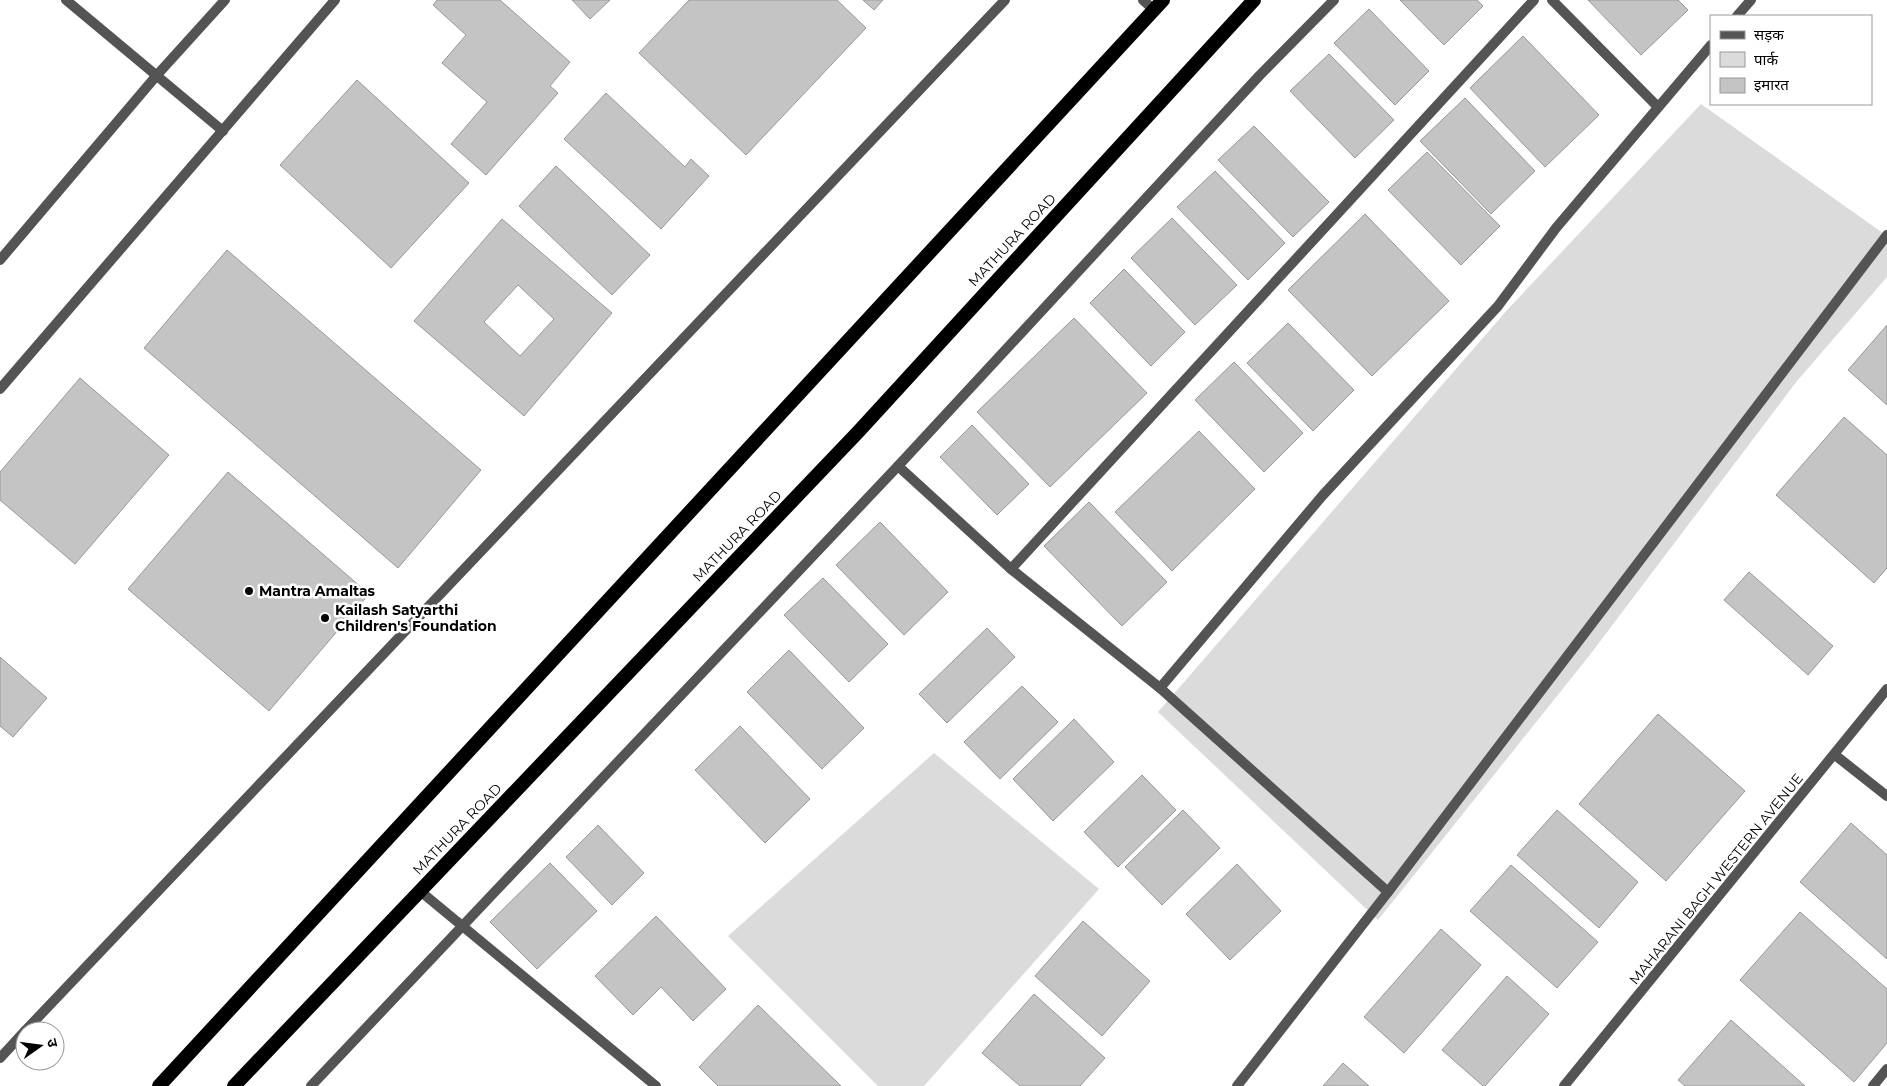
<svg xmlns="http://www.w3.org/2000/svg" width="1887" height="1086" font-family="Montserrat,'Noto Sans Devanagari',sans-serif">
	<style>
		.green { fill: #dbdbdb }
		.building { fill: #c4c4c4; stroke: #989898; fill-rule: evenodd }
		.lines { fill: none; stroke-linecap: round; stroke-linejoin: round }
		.minor { stroke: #545454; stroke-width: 10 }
		.trunk { stroke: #000; stroke-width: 14 }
		.poi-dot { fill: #000; stroke: #fff; stroke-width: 2 }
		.labels { text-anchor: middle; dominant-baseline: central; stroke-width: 5; stroke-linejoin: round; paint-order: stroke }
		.street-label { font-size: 14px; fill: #000; stroke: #fff }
		.poi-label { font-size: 14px; font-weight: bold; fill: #000; stroke: #fff; text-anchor: start }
	</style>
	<rect width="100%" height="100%" fill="#fff"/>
	<g class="green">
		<path d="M1701,104l186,132v41l-90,104 -208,275 -211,264 -220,-208 350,-403z"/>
		<path d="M934,753l165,136 -175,197h-46l-150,-150z"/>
	</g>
	<g class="building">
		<path d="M437,0h63l70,62 -20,24 8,7 -72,82 -35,-31 36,-42 -45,-39 24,-28 -33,-30z"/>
		<path d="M572,0h38l-20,19z"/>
		<path d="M689,0h148l29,28 -120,127 -107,-102z"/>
		<path d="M863,0h20l-9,10z"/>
		<path d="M1400,0h77l6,6 -39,39z"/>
		<path d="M1588,0h90l10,10 -47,45z"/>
		<path d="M1369,9l60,62 -34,34 -61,-62z"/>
		<path d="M1523,36l76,79 -54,52 -75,-79z"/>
		<path d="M1329,54l65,66 -39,38 -65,-67z"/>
		<path d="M357,80l112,103 -78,85 -111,-103z"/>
		<path d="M606,93l79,74 6,-8 18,17 -48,53 -97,-90z"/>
		<path d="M1465,98l70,73 -44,43 -71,-73z"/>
		<path d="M1254,126l75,76 -36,35 -75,-77z"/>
		<path d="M1427,152l73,74 -39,39 -73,-75z"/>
		<path d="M556,166l94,89 -38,40 -93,-89z"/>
		<path d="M1215,171l70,72 -37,37 -71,-73z"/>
		<path d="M1365,214l84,87 -77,75 -84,-86z"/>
		<path d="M1172,218l65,67 -42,40 -64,-67z"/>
		<path d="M502,219l110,94 -88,103 -110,-95zM518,285l36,34 -34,37 -36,-34z"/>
		<path d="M227,250l254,220 -83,98 -254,-220z"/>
		<path d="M1124,269l61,63 -34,34 -61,-63z"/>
		<path d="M1074,318l73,75 -97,94 -73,-75z"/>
		<path d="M1288,323l66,67 -41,41 -66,-68z"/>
		<path d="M1887,325v80l-39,-35z"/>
		<path d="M1234,362l69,71 -39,39 -69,-72z"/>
		<path d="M80,378l89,77 -94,109 -75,-64v-28z"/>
		<path d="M1844,417l43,38v113l-13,15 -98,-88z"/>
		<path d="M972,425l57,59 -32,31 -57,-58z"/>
		<path d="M1199,431l56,58 -83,82 -57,-59z"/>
		<path d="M228,472l141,122 -100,117 -141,-122z"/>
		<path d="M1089,502l78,80 -45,44 -78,-80z"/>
		<path d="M880,522l68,70 -44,43 -68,-70z"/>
		<path d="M1749,572l84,74 -25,29 -84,-75z"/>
		<path d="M823,578l65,66 -39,38 -65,-67z"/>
		<path d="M987,628l28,29 -68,66 -28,-29z"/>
		<path d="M789,650l75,78 -42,41 -75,-77z"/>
		<path d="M0,657l47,41 -34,39 -13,-11z"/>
		<path d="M1022,686l36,36 -58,57 -36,-37z"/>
		<path d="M1658,714l87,77 -79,90 -87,-77z"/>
		<path d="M1074,719l40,43 -61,59 -40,-42z"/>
		<path d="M740,726l70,73 -45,44 -70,-73z"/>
		<path d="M1142,775l34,35 -58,57 -34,-35z"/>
		<path d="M1183,810l37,38 -58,57 -37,-38z"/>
		<path d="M1557,810l81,72 -39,46 -82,-73z"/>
		<path d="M1851,823l36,32v104l-87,-77z"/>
		<path d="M598,825l46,48 -32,32 -46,-48z"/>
		<path d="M550,863l47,48 -60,58 -47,-47z"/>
		<path d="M1237,864l44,47 -51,49 -44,-46z"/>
		<path d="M1511,865l87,77 -41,46 -87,-77z"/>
		<path d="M1800,912l87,77v54l-33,39 -114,-102z"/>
		<path d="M656,916l70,73 -33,32 -32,-34 -28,28 -38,-39z"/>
		<path d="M1083,921l67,60 -48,55 -67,-60z"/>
		<path d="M1441,929l40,36 -77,88 -40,-36z"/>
		<path d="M1507,976l42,38 -64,72h-2l-41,-36z"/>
		<path d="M1034,994l71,64 -25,28h-60l-38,-33z"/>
		<path d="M758,1005l83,81h-123l-19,-19z"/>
		<path d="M1731,1020l74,66h-120l-7,-6z"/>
		<path d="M1343,1063l26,23h-46z"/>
	</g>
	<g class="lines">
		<g class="minor">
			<path d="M66,0l157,131"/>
			<path d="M1143,0l11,10"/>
			<path d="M1552,0l105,106"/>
			<path d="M1737,16l14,-16"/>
			<path d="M0,260l157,-185 68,-75"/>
			<path d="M0,389l335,-389"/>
			<path d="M898,466l113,103 149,119 228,204 -151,194"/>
			<path d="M1011,569l523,-569"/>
			<path d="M1160,688l163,-193 175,-189 58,-78 155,-183"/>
			<path d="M1835,755l52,41"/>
			<path d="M420,891l236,195"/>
			<path d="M1388,892l499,-657"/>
			<path d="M25,1031l980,-1031"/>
			<path d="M0,1058l25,-27"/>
			<path d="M311,1086l587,-620 362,-391 74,-75"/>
			<path d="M1564,1086l323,-397"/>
			<path d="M1873,1086l14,-17"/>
		</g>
		<g class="trunk">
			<path d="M159,1086l1004,-1086"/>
			<path d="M234,1086l625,-655 395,-431"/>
		</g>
	</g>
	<g class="poi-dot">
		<circle cx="249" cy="591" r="5"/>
		<circle cx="325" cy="618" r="5"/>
	</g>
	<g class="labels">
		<g class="street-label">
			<text transform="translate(1012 240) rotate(-47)">MATHURA ROAD</text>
			<text transform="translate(737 536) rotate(-46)">MATHURA ROAD</text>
			<text transform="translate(457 829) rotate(-46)">MATHURA ROAD</text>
			<text transform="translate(1716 879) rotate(-51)">MAHARANI BAGH WESTERN AVENUE</text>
		</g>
		<g class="poi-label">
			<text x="259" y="591">Mantra Amaltas</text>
			<text x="335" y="610">Kailash Satyarthi<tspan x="335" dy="16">Children's Foundation</tspan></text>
		</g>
	</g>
	<rect x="1710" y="15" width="162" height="90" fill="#ffffff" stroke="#999999"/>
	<rect x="1720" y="31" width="25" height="8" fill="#545454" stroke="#999999"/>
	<text x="1754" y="40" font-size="15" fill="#000000">सड़क</text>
	<rect x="1720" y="52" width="25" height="15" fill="#dbdbdb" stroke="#999999"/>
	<text x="1754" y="65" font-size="15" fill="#000000">पार्क</text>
	<rect x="1720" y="78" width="25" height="15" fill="#c4c4c4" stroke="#999999"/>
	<text x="1754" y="90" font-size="15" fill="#000000">इमारत</text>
	<g transform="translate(40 1046) rotate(76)"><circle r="24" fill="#ffffff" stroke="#999999"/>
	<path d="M0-4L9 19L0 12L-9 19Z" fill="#000000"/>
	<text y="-8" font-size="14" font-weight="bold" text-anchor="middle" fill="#000000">उ</text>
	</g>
</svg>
